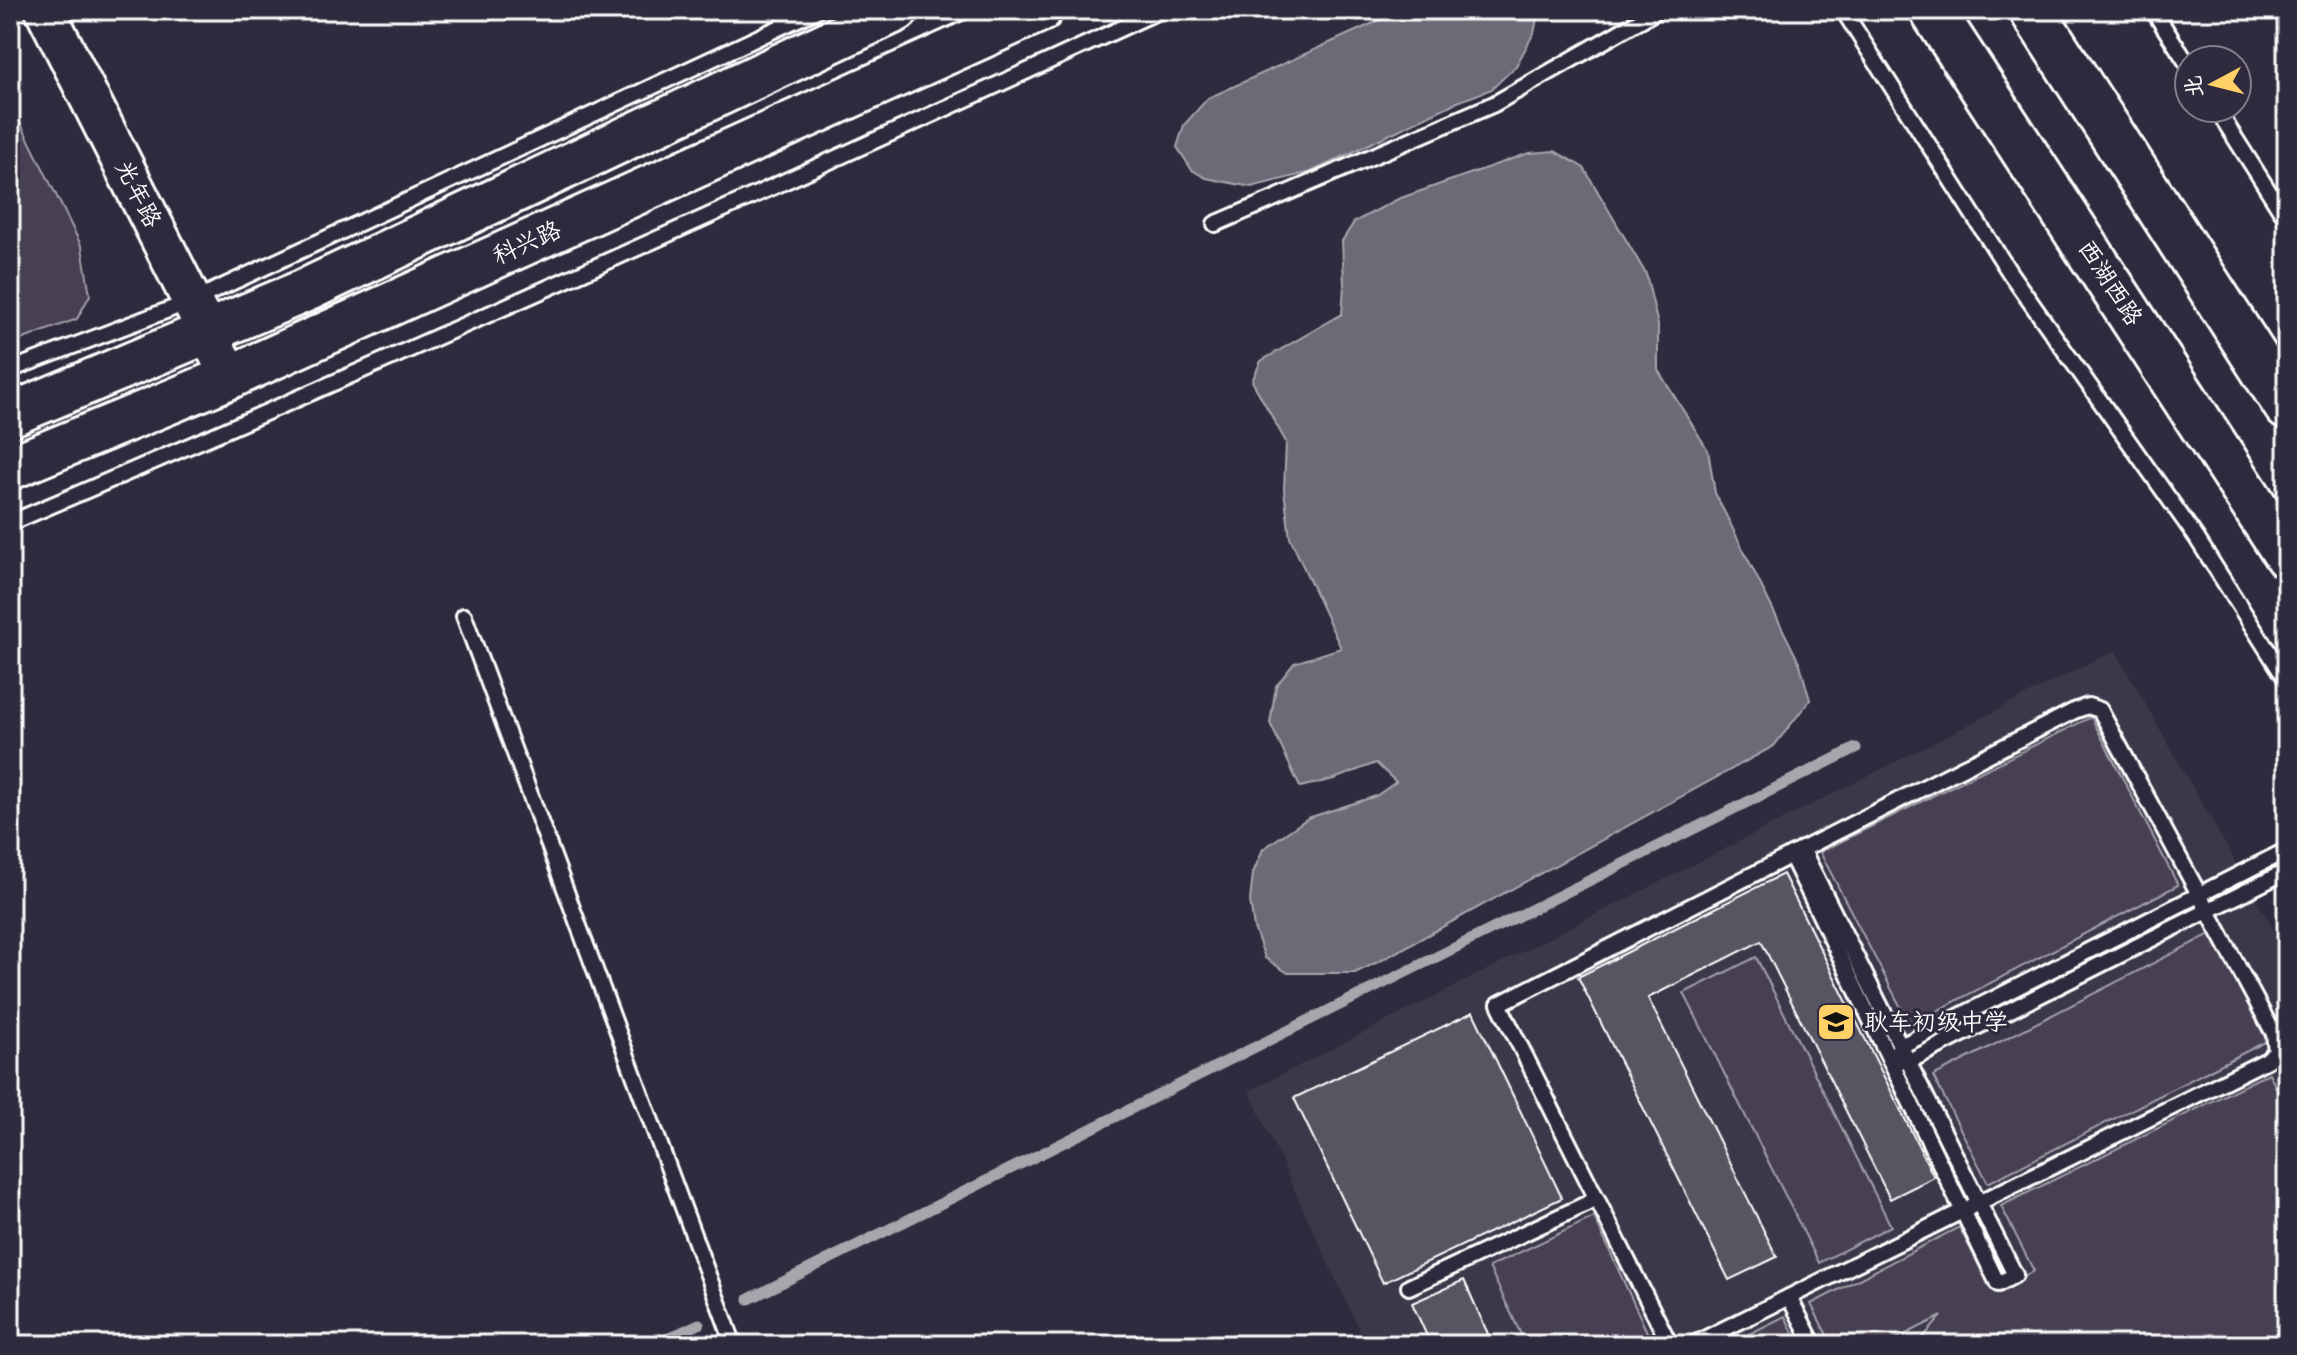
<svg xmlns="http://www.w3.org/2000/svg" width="2297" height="1355" font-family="'Balsamiq Sans','LXGW WenKai TC',sans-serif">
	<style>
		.built { fill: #3c3749 }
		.green { fill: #464152; stroke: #a2a0a8; stroke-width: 2 }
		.water { fill: #6d6a77; stroke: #a7a6ad; stroke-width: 2 }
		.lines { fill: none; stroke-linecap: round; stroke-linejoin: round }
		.stream { stroke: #a7a6ad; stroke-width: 11 }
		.building { fill: #595564; stroke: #fff; stroke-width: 2 }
		.service-casing { stroke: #fff; stroke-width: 20 }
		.tertiary-casing { stroke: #fff; stroke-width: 44 }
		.secondary-casing { stroke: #fff; stroke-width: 48 }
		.primary-casing { stroke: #fff; stroke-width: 50 }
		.service { stroke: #2f2a3d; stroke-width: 14 }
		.tertiary { stroke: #2f2a3d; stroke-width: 38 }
		.secondary { stroke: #2f2a3d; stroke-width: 42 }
		.primary { stroke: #2f2a3d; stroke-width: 44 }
		.labels { text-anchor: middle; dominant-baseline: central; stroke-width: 6; stroke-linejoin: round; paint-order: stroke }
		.street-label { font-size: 24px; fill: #fff; stroke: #2f2a3d }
		.poi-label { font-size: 24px; fill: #fff; stroke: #2f2a3d; text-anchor: start }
	</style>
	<rect width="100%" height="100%" fill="#2f2a3d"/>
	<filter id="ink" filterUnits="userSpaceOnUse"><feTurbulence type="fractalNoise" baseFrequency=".0125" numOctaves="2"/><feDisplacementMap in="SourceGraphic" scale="16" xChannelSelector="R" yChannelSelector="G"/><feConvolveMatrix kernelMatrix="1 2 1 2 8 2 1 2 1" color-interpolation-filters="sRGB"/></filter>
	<g filter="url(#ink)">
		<path class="built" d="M2115,650l172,303v392h-921l-117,-254z"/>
		<g class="green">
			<path d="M10,102l72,145 8,48 -13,24 -67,25z"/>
			<path d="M2091,717l87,168 -268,140 -90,-173z"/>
			<path d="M2212,933l55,108 -279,142 -55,-107z"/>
			<path d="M1756,957l135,269 -72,37 -135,-270z"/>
			<path d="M2269,1073l18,37v235h-371l26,-29 -58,29h-52l-21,-41 148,-77 34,64 41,-20 -33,-65z"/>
			<path d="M1594,1217l59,128h-127l-37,-78z"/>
			<path d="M1785,1316l14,29h-72z"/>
		</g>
		<g class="water">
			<path d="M1402,10h137l-5,23 -18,33 -24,23 -37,14 -144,69 -60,15 -45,-9 -14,-8 -15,-23 7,-22 24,-27z"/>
			<path d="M1555,151l29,17 62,106 12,51v45l50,80 7,43 85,171 10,36 -36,46 -392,214 -27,13h-67l-23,-15 -11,-30 -4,-27 3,-28 10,-24 45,-31 68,-22 20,-14 -20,-19 -42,16 -34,8 -30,-64 6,-37 18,-23 47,-15 -51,-110 -6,-48 2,-48 -34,-61 9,-20 81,-47 2,-29 -2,-44 12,-19 44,-23 131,-46z"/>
		</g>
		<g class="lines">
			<g class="stream">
				<path d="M749,1299l1107,-551"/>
				<path d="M654,1345l45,-21"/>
			</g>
		</g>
		<g class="building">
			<path d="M1783,874l151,303 -44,22 -129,-258 -113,57 129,259 -48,23 -151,-303z"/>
			<path d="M1473,1012l89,186 -179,85 -89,-185z"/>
			<path d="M1464,1280l29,65h-62l-19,-42z"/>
		</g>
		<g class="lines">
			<defs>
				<g id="service">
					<path d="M1843,10l167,263 186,264 91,144"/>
					<path d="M2153,10l36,56"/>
					<path d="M2216,108l71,112"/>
					<path d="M1215,224l279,-120 164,-94"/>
					<path d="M10,370l182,-69 625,-291"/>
					<path d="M10,523c387,-165 769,-338 1151,-513"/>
					<path d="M464,616l270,729"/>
					<path d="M1791,855l207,429 17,-9 -213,-426"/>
					<path d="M1897,1051l4,-5 386,-196"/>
					<path d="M1902,1061h7l378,-190"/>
					<path d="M1409,1287l188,-88"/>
					<path d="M1789,1297l25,48"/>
					<path d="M1670,1345l-171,-341 575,-293 14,-5 12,4 174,324 2,17 -9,9 -575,285"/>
				</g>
				<path id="tertiary" d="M45,10l185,367"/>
				<g id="secondary">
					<path d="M10,415l294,-124 593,-281"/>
					<path d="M10,468l220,-91 811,-367"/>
				</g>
				<g id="primary">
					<path d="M1932,10l355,546"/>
					<path d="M2032,10l255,397"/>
				</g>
			</defs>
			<use href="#service" class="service-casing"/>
			<use href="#tertiary" class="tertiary-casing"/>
			<use href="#secondary" class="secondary-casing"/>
			<use href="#primary" class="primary-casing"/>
			<use href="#service" class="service"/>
			<use href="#tertiary" class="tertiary"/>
			<use href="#secondary" class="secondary"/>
			<use href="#primary" class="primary"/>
		</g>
	</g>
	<defs>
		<symbol id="school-square" viewBox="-11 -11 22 22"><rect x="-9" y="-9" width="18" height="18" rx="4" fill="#ffd166" stroke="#2f2a3d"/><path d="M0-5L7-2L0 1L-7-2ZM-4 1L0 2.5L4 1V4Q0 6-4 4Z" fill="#111"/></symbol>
	</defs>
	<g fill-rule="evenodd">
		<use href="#school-square" x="1814" y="1000" width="44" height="44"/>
	</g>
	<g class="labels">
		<g class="street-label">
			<text transform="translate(138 194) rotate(63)">光年路</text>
			<text transform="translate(527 243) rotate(-24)">科兴路</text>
			<text transform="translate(2110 283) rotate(57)">西湖西路</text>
		</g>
		<g class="poi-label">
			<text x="1864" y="1022">耿车初级中学</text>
		</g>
	</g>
	<rect width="2297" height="1355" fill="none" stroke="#2f2a3d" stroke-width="40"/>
	<rect x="20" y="20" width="2257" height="1315" fill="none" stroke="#fff" stroke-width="3" filter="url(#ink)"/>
	<g transform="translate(2213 84) rotate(263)"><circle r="38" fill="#2f2a3d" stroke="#827f8b" stroke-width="2"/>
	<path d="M0-6L14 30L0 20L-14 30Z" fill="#ffd166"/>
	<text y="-12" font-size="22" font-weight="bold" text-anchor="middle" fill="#ffffff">北</text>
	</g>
</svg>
